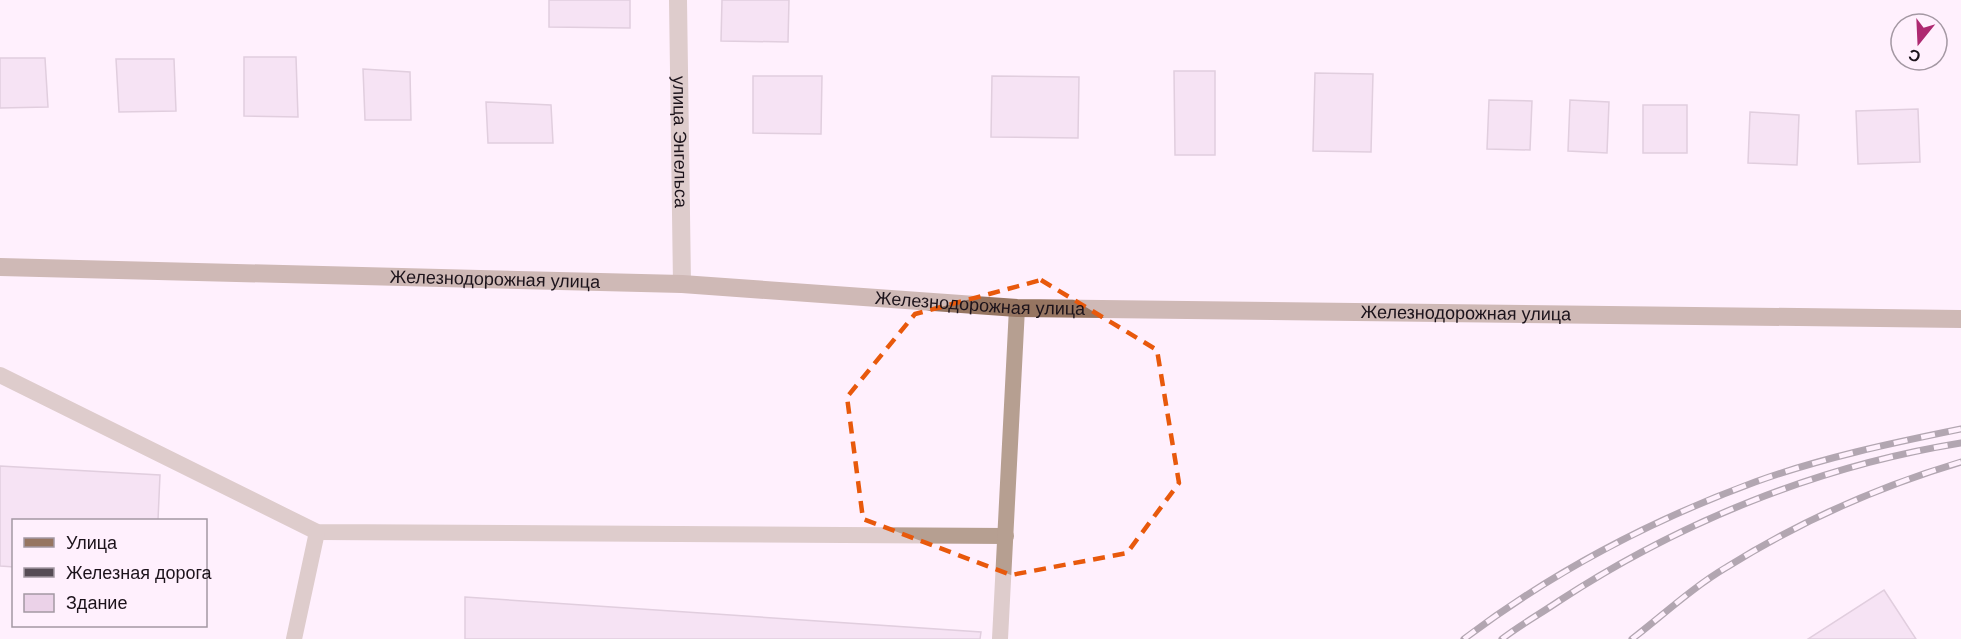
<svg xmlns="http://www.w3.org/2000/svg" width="1961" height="639" font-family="Arial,sans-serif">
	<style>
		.building { fill: #ebd2e8; stroke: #bca4b9; stroke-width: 1.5 }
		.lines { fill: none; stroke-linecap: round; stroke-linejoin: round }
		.lane { stroke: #b69f91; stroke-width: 16 }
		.street { stroke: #b69f91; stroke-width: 18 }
		.secondary { stroke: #967561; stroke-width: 18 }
		.rail-casing { stroke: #564c55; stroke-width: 7 }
		.rail { stroke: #fff0fd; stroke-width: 4.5; stroke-dasharray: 14; stroke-linecap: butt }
		.marked { fill: none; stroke: #e8590c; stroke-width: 4.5; stroke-dasharray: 12 8; stroke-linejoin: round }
		.labels { text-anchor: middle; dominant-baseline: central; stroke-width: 5; stroke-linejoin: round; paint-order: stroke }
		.street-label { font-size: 18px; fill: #1c131b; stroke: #fff0fd }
	</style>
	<rect width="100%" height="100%" fill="#fff0fd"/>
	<g class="building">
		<path d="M549,0h81v28l-81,-1z"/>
		<path d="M722,0h67l-1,42 -67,-1z"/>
		<path d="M244,57h52l2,60 -54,-1z"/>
		<path d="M0,58h45l3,49 -48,1z"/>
		<path d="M116,59h58l2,52 -57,1z"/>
		<path d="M363,69l47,3 1,48h-46z"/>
		<path d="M1174,71h41v84h-40z"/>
		<path d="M1315,73l58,1 -2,78 -58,-1z"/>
		<path d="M753,76h69l-1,58 -68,-1z"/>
		<path d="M992,76l87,1 -1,61 -87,-1z"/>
		<path d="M1489,100l43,1 -2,49 -43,-1z"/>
		<path d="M1570,100l39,2 -2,51 -39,-2z"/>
		<path d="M486,102l65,3 2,38h-65z"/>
		<rect x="1643" y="105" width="44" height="48"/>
		<path d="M1918,109l2,53 -62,2 -2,-53z"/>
		<path d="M1750,112l49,3 -2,50 -49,-2z"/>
		<path d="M0,466l160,9 -2,45h-144v47l-14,-1z"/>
		<path d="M1884,590l32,49h-108z"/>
		<path d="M465,597l516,35 -1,7h-515z"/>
	</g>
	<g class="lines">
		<g class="lane">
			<path d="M0,375l317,157 689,4"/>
			<path d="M294,639l23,-107"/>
			<path d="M1000,639l17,-331"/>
		</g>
		<path class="street" id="s1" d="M678,0l4,284"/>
		<path class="secondary" id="s2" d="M0,267l682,17 335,24 944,11"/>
		<defs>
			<g id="rail">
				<path d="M1464,639c87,-66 188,-119 291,-157 66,-24 137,-39 206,-53"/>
				<path d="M1502,639c18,-14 38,-25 57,-38 121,-79 259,-135 402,-158"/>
				<path d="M1632,639c31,-24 61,-52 95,-72 72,-45 153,-81 234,-105"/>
			</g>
		</defs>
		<use href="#rail" class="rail-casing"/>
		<use href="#rail" class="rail"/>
	</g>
	<path d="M0 0H1961V639H0ZM1041,280l116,70 22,133 -52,70 -116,22 -148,-56 -16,-122 68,-83z" fill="#fff0fd" fill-opacity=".55" fill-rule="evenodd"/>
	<path class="marked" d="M1041,280l116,70 22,133 -52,70 -116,22 -148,-56 -16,-122 68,-83z"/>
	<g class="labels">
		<g class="street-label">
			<text stroke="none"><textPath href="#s1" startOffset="142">улица Энгельса</textPath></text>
			<text stroke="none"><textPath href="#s2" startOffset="495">Железнодорожная улица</textPath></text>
			<text stroke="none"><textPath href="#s2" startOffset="981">Железнодорожная улица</textPath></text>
			<text stroke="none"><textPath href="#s2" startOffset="1467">Железнодорожная улица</textPath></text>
		</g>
	</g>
	<rect x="12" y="519" width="195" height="108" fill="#fff0fd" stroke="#a498a3" stroke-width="1.5"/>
	<rect x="24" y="538" width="30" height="9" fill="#967561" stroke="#a498a3" stroke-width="1.5"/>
	<text x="66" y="549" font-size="18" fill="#1c131b">Улица</text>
	<rect x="24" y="568" width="30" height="9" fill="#564c55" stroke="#a498a3" stroke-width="1.5"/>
	<text x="66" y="579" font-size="18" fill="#1c131b">Железная дорога</text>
	<rect x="24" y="594" width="30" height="18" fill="#ebd2e8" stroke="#a498a3" stroke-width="1.5"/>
	<text x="66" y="609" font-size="18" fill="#1c131b">Здание</text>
	<g transform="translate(1919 42) rotate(198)"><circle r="28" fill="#fff0fd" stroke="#a498a3" stroke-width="1.5"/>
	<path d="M0-4.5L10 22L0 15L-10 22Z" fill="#ae2971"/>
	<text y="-9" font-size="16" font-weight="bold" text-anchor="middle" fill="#1c131b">С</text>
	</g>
</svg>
